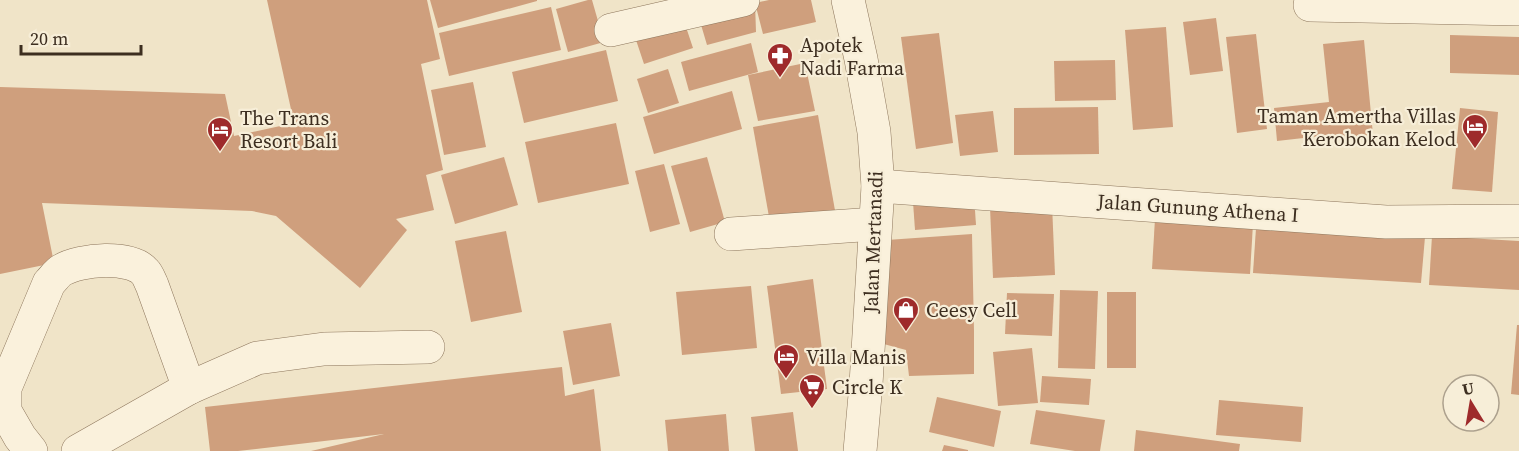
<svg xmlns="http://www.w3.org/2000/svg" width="1519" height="451" font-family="'Source Serif 4',serif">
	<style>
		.building { fill: #cf9f7d }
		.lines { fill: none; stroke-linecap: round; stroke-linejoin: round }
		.minor-casing { stroke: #8d765c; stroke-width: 34 }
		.minor { stroke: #faf1dc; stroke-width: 33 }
		.labels { text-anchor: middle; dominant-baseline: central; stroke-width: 4.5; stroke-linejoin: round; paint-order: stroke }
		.poi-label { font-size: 20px; fill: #3d2e20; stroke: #f7eed8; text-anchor: start }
		.street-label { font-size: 20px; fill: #3d2e20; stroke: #f7eed8 }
	</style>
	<rect width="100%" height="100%" fill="#f0e4c8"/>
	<g class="building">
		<path d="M267,0h160l13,59 -19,5 22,106 -17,5 8,35 -38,9 11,11 -47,58 -84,-72 -24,-5 -210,-8 12,60 -54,11v-187l225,7 9,42 60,-13z"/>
		<path d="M430,0h107v1l-99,27z"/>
		<path d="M588,0h4l12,42 -36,10 -12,-43z"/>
		<path d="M769,0h42l5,22 -53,12 -8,-31 1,29 -49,13 -8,-27 56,-15z"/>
		<path d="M551,7l10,43 -112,26 -10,-43z"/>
		<path d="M1216,18l7,53 -33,4 -7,-53z"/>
		<path d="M685,24l8,24 -49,16 -8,-24z"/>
		<path d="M1166,27l7,100 -40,3 -8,-100z"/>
		<path d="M939,33l14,110 -37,6 -15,-112z"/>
		<path d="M1256,34l11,95 -30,4 -11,-96z"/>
		<path d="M1450,35l69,2v38l-69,-2z"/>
		<path d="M1364,40l9,95 -43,4v-4l-53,6 -3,-33 55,-6 -6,-58z"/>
		<path d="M751,43l7,29 -69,19 -8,-29z"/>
		<path d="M606,50l12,51 -94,22 -12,-51z"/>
		<path d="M1115,60l1,40 -61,1 -1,-40z"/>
		<path d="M805,63l10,48 -57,10 -10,-46z"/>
		<path d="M668,69l11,34 -31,10 -11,-34z"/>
		<path d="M473,82l13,65 -42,8 -13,-65z"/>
		<path d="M732,91l10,38 -88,25 -11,-37z"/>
		<path d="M1098,107l1,47 -85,1v-47z"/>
		<path d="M1460,108l38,4 -6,80 -40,-3z"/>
		<path d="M993,111l5,41 -38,4 -5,-41z"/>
		<path d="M818,115l18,101 -65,12 -18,-101z"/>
		<path d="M616,123l13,61 -91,19 -13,-61z"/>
		<path d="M504,157l14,48 -63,19 -14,-49z"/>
		<path d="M707,157l18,65 -35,10 -19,-66z"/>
		<path d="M664,164l16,60 -30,8 -15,-61z"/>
		<path d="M974,196l2,29 -61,5 -2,-28z"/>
		<path d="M1052,204l3,71 -62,3 -3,-71z"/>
		<path d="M1155,219l98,5 -3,50 -98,-5z"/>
		<path d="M1256,228l169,9 -4,46 -168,-10z"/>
		<path d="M506,231l16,81 -51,10 -16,-81z"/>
		<path d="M972,234l2,97v43l-65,2 -3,-26 -26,-7 7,-103z"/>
		<path d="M1432,236l87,5v49l-90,-5z"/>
		<path d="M813,279l14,110 -46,5 -14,-108z"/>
		<path d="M751,286l6,62 -75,7 -6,-63z"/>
		<path d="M1060,290l38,1 -3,78 -37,-1z"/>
		<rect x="1107" y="292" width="29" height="76"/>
		<path d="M1007,293l47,1 -2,42 -47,-2z"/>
		<path d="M611,323l9,53 -47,9 -10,-54z"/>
		<path d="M1517,325h2v70l-8,-1z"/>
		<path d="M1032,348l6,55 -40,3 -5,-54z"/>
		<path d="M562,367l3,29 29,-7 7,62h-290l73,-17 -146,17h-28l-5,-44z"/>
		<path d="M1042,376l49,3 -2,26 -49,-3z"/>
		<path d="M937,397l64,14 -7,36 -65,-15z"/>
		<path d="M1219,400l84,7 -2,35 -85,-7z"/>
		<path d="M1036,410l69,10 -5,31h-25l-45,-7z"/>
		<path d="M793,412l5,39h-43l-4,-34z"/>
		<path d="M726,414l3,37h-61l-3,-31z"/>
		<path d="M1136,430l104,14 -1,7h-105z"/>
		<path d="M944,445l24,5v1h-26z"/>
	</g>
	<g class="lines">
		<defs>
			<g id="minor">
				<path d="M848,0l13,59 13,73 4,54 -12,198 -6,67"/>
				<path d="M1310,5l209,4"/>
				<path d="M611,30l132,-30"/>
				<path d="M878,186l508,36 133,-1"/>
				<path d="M731,234l144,-10"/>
				<path d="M31,451l-11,-14 -15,-26v-23l44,-105c4,-4 8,-10 13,-13 18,-11 69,-15 83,2 3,3 5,9 7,13l37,103"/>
				<path d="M78,451l111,-63 68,-30 67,-9 104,-2"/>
			</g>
		</defs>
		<use href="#minor" class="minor-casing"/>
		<use href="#minor" class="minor"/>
	</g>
	<defs>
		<symbol id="pharmacy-pin" viewBox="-11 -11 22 30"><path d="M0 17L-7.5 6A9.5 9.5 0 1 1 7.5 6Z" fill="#9e2a2b" stroke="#f7eed8"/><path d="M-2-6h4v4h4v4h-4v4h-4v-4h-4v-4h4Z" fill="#fff"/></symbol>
		<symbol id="hotel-pin" viewBox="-11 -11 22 30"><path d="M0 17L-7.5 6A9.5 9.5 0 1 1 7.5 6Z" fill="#9e2a2b" stroke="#f7eed8"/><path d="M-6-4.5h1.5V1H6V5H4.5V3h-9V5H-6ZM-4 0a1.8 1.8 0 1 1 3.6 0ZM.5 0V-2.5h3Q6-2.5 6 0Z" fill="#fff"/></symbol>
		<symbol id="shop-pin" viewBox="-11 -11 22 30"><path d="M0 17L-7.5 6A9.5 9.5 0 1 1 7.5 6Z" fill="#9e2a2b" stroke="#f7eed8"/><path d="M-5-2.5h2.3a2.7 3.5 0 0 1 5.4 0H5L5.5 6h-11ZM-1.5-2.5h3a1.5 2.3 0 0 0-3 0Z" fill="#fff"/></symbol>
		<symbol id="supermarket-pin" viewBox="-11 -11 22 30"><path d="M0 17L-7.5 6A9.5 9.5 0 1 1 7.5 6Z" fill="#9e2a2b" stroke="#f7eed8"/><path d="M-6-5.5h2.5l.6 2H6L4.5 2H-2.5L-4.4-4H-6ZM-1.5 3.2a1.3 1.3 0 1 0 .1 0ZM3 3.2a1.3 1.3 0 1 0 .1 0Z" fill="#fff"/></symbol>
	</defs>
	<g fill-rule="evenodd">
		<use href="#pharmacy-pin" x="765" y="41" width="30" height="40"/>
		<use href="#hotel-pin" x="1460" y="112" width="30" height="40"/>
		<use href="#hotel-pin" x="205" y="115" width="30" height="40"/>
		<use href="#shop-pin" x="891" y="295" width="30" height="40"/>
		<use href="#hotel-pin" x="771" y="342" width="30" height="40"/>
		<use href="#supermarket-pin" x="797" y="372" width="30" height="40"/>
	</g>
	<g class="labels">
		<g class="poi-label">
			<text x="800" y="45">Apotek<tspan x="800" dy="23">Nadi Farma</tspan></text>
			<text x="1456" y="116" text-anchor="end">Taman Amertha Villas<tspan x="1456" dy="23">Kerobokan Kelod</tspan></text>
			<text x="240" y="118">The Trans<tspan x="240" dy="23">Resort Bali</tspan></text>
			<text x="926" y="310">Ceesy Cell</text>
			<text x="806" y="357">Villa Manis</text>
			<text x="832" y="387">Circle K</text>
		</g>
		<g class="street-label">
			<text transform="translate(1198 208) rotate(4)">Jalan Gunung Athena I</text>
			<text transform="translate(873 242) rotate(-88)">Jalan Mertanadi</text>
		</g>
	</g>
	<g transform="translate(1471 403) rotate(349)"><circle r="28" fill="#f7eed8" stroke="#ada18e" stroke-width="1.5"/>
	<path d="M0-4.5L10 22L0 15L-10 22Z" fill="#9e2a2b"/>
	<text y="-9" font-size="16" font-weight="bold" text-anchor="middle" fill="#3d2e20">U</text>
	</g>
	<path d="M21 45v9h120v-9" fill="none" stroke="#3d2e20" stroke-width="3"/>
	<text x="30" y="45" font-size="18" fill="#3d2e20" stroke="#f7eed8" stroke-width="4.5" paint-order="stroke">20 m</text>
</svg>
